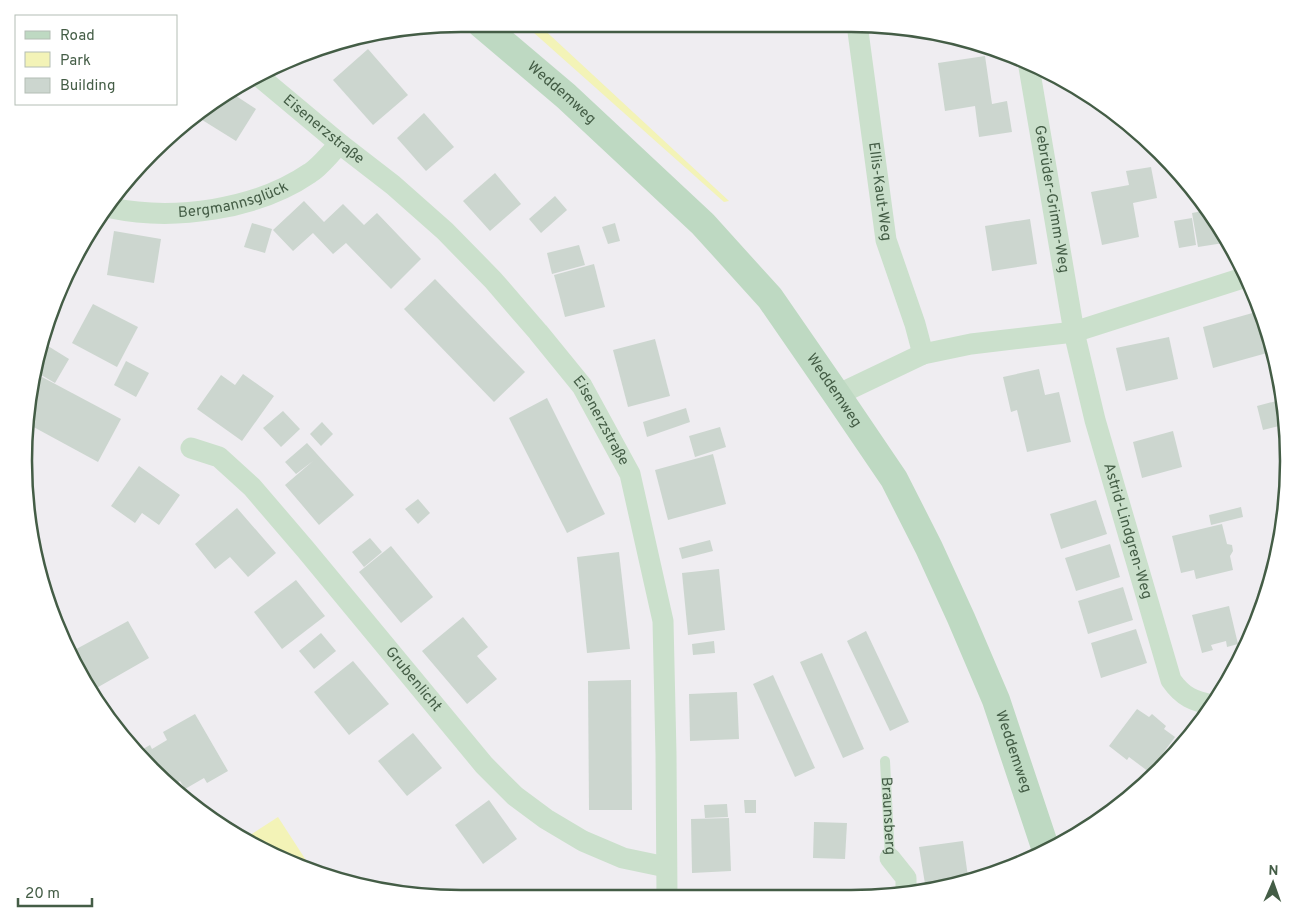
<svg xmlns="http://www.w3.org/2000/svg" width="1313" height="923" font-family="Overpass,sans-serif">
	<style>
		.green { fill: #f3f3b7 }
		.building { fill: #ccd6cf }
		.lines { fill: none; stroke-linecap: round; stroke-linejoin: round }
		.service { stroke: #cbe0cc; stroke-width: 10 }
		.minor { stroke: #cbe0cc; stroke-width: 21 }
		.secondary { stroke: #bed9c2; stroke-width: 28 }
		.labels { text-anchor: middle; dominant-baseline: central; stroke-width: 4; stroke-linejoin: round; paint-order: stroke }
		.street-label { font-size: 15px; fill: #445d46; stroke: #fff }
		.rim { fill: none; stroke: #445d46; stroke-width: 2.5 }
	</style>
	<rect width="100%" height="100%" fill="#efedf1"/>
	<g class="green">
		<path d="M524,24h14l191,177 -5,1z"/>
		<path d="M278,817l35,54 -45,-17 -24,-15z"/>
	</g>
	<g class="building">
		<path d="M368,49l40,46 -35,30 -40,-45z"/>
		<path d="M985,56l7,48 15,-3 5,31 -33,5 -4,-31 -30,5 -7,-48z"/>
		<path d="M230,92l26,17 -20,32 -37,-23 4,-7 16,-14z"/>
		<path d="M424,113l30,34 -28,24 -29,-33z"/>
		<path d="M1151,167l6,31 -24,5 6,34 -37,8 -11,-53 38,-7 -3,-14z"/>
		<path d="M495,173l26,31 -31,27 -27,-30z"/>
		<path d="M555,196l12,14 -26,23 -12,-14z"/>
		<path d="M304,201l20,21 19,-18 21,21 13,-12 44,46 -30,30 -45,-46 -13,11 -20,-21 -20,18 -20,-21z"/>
		<path d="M1208,210l10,16 12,16 -32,5 -6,-34z"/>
		<path d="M1192,218l4,27 -17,3 -5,-27z"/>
		<path d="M1030,219l7,45 -45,7 -7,-45z"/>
		<path d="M252,223l20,6 -7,24 -21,-6z"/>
		<path d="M615,223l5,18 -12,3 -6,-17z"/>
		<path d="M114,231l47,8 -7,44 -47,-8z"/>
		<path d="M579,245l6,20 -33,9 -5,-21z"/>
		<path d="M594,264l11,43 -40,10 -11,-42z"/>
		<path d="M435,279l90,93 -31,30 -90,-93z"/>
		<path d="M93,304l45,23 -21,40 -45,-24z"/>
		<path d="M1256,312l11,41 -54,15 -10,-41z"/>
		<path d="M1169,337l9,42 -52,12 -10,-43z"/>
		<path d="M655,339l15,57 -42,11 -15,-57z"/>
		<path d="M48,346l21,13 -14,24 -19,-11 3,-10z"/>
		<path d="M126,361l23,12 -13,24 -22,-12z"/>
		<path d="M1039,369l6,26 14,-3 12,50 -44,10 -10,-42 -6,2 -8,-35z"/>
		<path d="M243,374l31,22 -32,45 -45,-32 24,-34 14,10z"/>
		<path d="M42,377l79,42 -23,43 -70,-38v-21z"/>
		<path d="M547,398l58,116 -38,19 -58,-115z"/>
		<path d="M1284,399l1,5 1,50 -7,-28 -16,4 -6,-24z"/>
		<path d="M686,408l4,14 -43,15 -4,-15z"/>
		<path d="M283,411l17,18 -19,18 -18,-19z"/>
		<path d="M322,422l11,12 -12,12 -11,-12z"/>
		<path d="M720,427l6,20 -31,10 -6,-21z"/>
		<path d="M1173,431l9,36 -40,11 -9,-36z"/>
		<path d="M307,443l47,52 -35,30 -34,-40 28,-24 -17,13 -11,-12z"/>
		<path d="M713,454l13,50 -58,16 -13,-50z"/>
		<path d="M139,466l41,29 -21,30 -17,-12 -7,10 -24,-17z"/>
		<path d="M418,499l12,14 -12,11 -13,-15z"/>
		<path d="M1287,499l-5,32 -1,6 -6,-23 5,-1 -3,-11z"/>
		<path d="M1096,500l11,34 -46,15 -11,-35z"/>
		<path d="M1241,507l2,10 -32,8 -2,-10z"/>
		<path d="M237,508l39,45 -28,24 -18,-20 -15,12 -20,-25z"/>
		<path d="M1222,524l5,20 5,1 1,6 -3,5 3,14 -37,9 -2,-9 -13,3 -9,-37z"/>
		<path d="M370,538l12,14 -18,15 -12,-15z"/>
		<path d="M710,540l3,11 -31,8 -3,-11z"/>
		<path d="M1110,544l10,33 -44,14 -11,-33z"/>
		<path d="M391,546l42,51 -32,26 -42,-51z"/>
		<path d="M619,552l11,97 -43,4 -10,-96z"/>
		<path d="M719,569l6,61 -37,5 -6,-62z"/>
		<path d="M296,580l29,36 -43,33 -28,-37z"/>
		<path d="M1123,587l10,33 -45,14 -10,-33z"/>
		<path d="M1229,606l9,38 -11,3 -1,-6 -15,4 2,5 -11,3 -10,-38z"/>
		<path d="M463,617l25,30 -11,9 20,23 -30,25 -45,-53z"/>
		<path d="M128,621l21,37 -56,32 -24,-37z"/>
		<path d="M1136,629l11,34 -46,15 -10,-35z"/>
		<path d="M866,631l43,91 -19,9 -43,-90z"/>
		<path d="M321,633l15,18 -22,18 -15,-18z"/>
		<path d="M714,641l1,12 -22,2 -1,-11z"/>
		<path d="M822,653l42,96 -21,9 -43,-96z"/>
		<path d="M353,661l36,43 -40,31 -35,-43z"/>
		<path d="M773,675l42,93 -20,9 -42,-93z"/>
		<path d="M631,680l1,130h-43l-1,-129z"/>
		<path d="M737,692l2,47 -49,2 -1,-47z"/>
		<path d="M1137,709l12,8 3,-3 14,12 -2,3 11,8 -26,35 -20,-15 -2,3 -18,-14z"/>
		<path d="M195,714l33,57 -21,12 -3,-5 -19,11 -5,-8 -9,5 -35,-33 14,-8 2,4 15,-9 -4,-8z"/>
		<path d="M413,733l29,35 -35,28 -29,-35z"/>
		<path d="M489,800l28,39 -34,25 -28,-39z"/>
		<path d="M744,800h12v13h-11z"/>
		<path d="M727,804l1,13 -23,1 -1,-13z"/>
		<path d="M729,818l2,53 -39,2 -1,-54z"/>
		<path d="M814,822l33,1 -2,36 -32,-1z"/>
		<path d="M963,841l5,36 -42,13 -7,-43z"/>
		<path d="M834,890l46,2v4h-47z"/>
	</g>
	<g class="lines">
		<path class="service" id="s1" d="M885,761l5,97"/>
		<g class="minor">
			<path id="s2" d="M857,24l29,216 29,84 8,30"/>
			<path id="s3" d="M1029,67l45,265 21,88 76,260c12,17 22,21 42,25"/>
			<path id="s4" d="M261,78l79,66 53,41 52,46 48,49 45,52 44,54 48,88 33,147 3,133 1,143"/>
			<path id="s5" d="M111,208c63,13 145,2 199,-35 11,-7 20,-20 30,-29"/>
			<path d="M837,395l86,-41 48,-10 103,-12 172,-55"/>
			<path id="s6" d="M191,448l28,9 33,30 54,63 178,215 31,31 31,23 37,22 40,17 43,9"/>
			<path d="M890,858l16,20v17"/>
		</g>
		<path class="secondary" id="s7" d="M481,24l85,72 137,128 67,74 67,97 57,84 35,69 32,70 35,82 51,153"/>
	</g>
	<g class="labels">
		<g class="street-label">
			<text stroke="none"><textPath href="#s7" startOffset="106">Weddemweg</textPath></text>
			<text stroke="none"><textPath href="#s4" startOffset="81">Eisenerzstraße</textPath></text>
			<text stroke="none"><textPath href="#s2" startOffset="169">Ellis-Kaut-Weg</textPath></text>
			<text stroke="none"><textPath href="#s5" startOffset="124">Bergmannsglück</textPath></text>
			<text stroke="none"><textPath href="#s3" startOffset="134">Gebrüder-Grimm-Weg</textPath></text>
			<text stroke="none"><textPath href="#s7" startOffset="511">Weddemweg</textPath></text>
			<text stroke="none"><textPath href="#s4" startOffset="486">Eisenerzstraße</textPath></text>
			<text stroke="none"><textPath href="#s3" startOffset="475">Astrid-Lindgren-Weg</textPath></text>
			<text stroke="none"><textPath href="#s6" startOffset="325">Grubenlicht</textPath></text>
			<text stroke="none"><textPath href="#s7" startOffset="916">Weddemweg</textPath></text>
			<text stroke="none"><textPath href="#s1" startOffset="55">Braunsberg</textPath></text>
		</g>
	</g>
	<path d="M0 0H1313V923H0ZM461 32H851A429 429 0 0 1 1280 461V461A429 429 0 0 1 851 890H461A429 429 0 0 1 32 461V461A429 429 0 0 1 461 32Z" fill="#fff" fill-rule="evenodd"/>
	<path class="rim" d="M461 32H851A429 429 0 0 1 1280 461V461A429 429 0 0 1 851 890H461A429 429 0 0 1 32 461V461A429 429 0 0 1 461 32Z"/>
	<rect x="15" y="15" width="162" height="90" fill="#ffffff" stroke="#b4beb5"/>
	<rect x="25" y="31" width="25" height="8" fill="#bed9c2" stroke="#b4beb5"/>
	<text x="60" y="40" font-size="15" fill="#445d46">Road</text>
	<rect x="25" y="52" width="25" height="15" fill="#f3f3b7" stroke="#b4beb5"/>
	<text x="60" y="65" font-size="15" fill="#445d46">Park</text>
	<rect x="25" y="78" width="25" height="15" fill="#ccd6cf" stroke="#b4beb5"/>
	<text x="60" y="90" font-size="15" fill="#445d46">Building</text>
	<g transform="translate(1273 883) rotate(2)" stroke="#ffffff" stroke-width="4" paint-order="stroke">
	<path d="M0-4L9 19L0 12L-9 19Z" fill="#445d46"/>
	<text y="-8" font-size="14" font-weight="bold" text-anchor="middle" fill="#445d46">N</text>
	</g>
	<path d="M18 898v8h74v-8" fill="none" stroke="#445d46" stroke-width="2.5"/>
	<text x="25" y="898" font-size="15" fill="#445d46" stroke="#ffffff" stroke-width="4" paint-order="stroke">20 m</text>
</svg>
